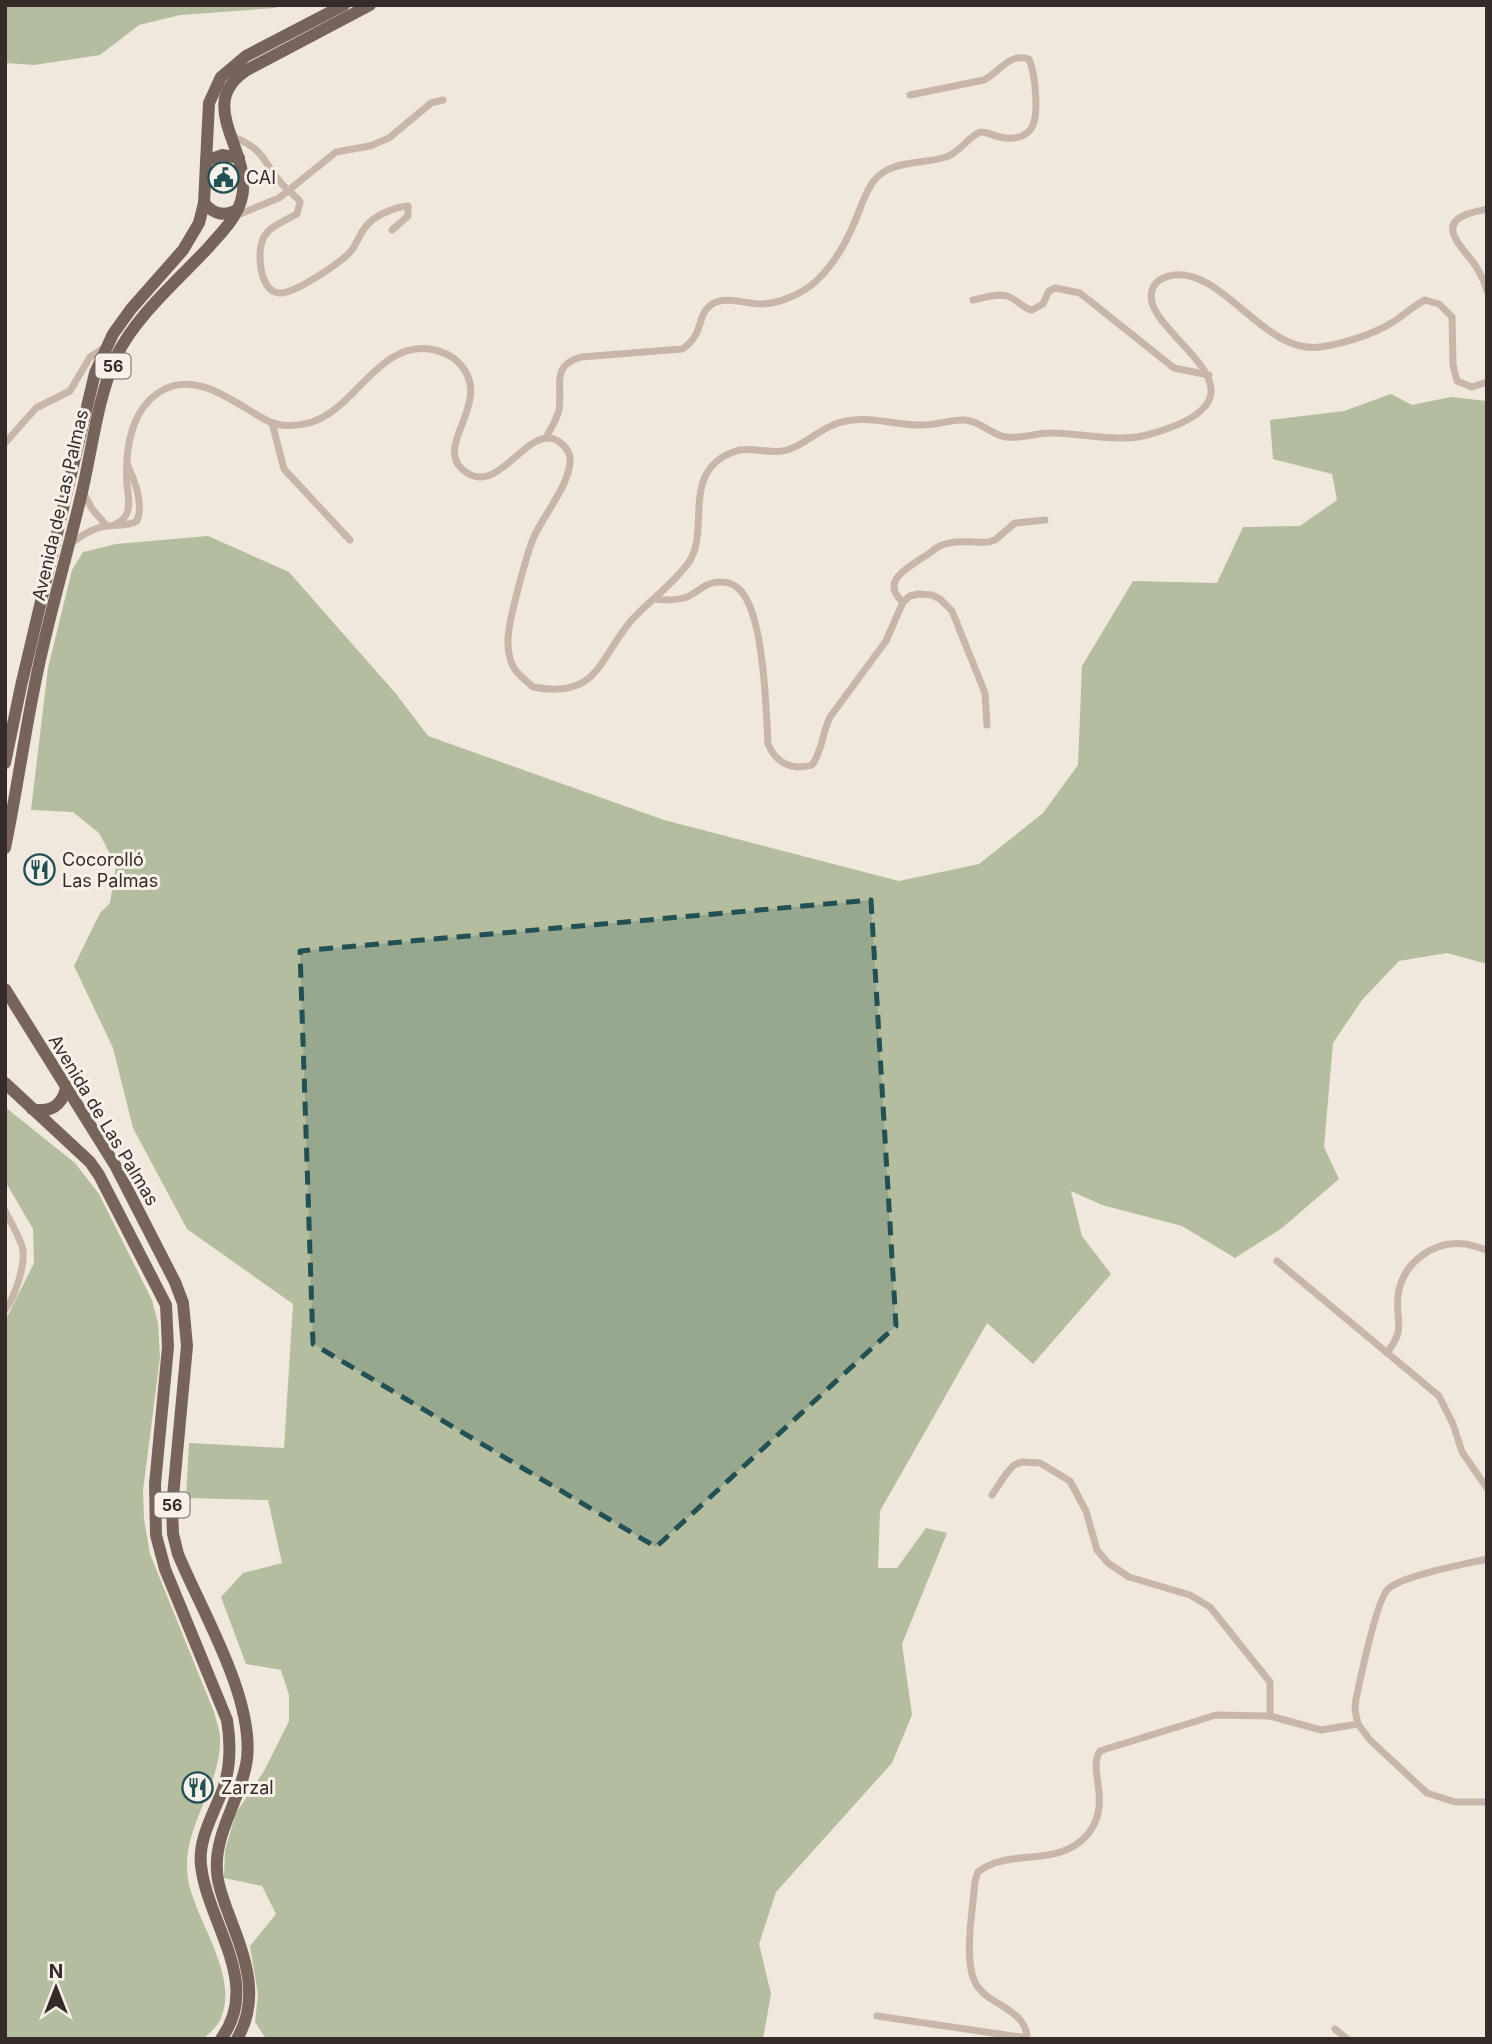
<svg xmlns="http://www.w3.org/2000/svg" width="1492" height="2044" font-family="Inter,sans-serif">
	<style>
		.green { fill: #b4be9e }
		.lines { fill: none; stroke-linecap: round; stroke-linejoin: round }
		.minor { stroke: #c8b7a9; stroke-width: 7 }
		.primary { stroke: #76645b; stroke-width: 12 }
		.marked { fill: #215154; fill-opacity: 0.2; stroke: #215154; stroke-width: 5; stroke-dasharray: 14 9; stroke-linejoin: round }
		.labels { text-anchor: middle; dominant-baseline: central; stroke-width: 6; stroke-linejoin: round; paint-order: stroke }
		.shield { fill: #f8f1e9; stroke: #706763; stroke-width: 2 }
		.shield-label { font-size: 16px; font-weight: bold; fill: #352c29 }
		.poi-label { font-size: 18px; fill: #352c29; stroke: #f8f1e9; text-anchor: start }
		.street-label { font-size: 18px; fill: #352c29; stroke: #f8f1e9 }
	</style>
	<rect width="100%" height="100%" fill="#f0e7dd"/>
	<g class="green">
		<path d="M7,5h273l-5,3 -95,7 -41,10 -39,30 -66,10 -29,-2z"/>
		<path d="M1391,394l21,11 39,-8 36,4v563l-40,-11 -48,8 -37,39 -29,43 -9,104 15,32 -57,49 -47,30 -53,-32 -80,-21 -31,-14 11,45 29,38 -78,90 -46,-41 -107,188 -2,57h19l29,-40 21,5 -45,111 10,71 -20,48 -116,129 -17,52 12,50 -8,45h-497l-11,-17 3,-27 -8,-49 26,-32 -14,-28 -38,-8 1,-28 11,-37 28,-42 25,-50v-26l-8,-25 -35,-6 -25,-67 22,-24 39,-10 -14,-63 -82,-2 3,-55 95,5 9,-144 -106,-75 -54,-101 -20,-80 -39,-82 26,-53 10,-10 6,-38 -17,-32 -26,-21 -42,-2 17,-142 24,-98 11,-18 33,-8 92,-8 81,36 108,123 31,41 236,84 235,61 80,-17 64,-51 35,-48 4,-99 51,-85 84,2 26,-56 57,-1 37,-26 -5,-26 -59,-15 -3,-39 74,-9z"/>
		<path d="M5,1107l70,56 24,31 53,106 6,23 2,35 -17,132 1,29 6,35 64,158c2,8 6,18 6,27 1,49 -40,90 -32,140 8,44 51,95 33,139 -3,8 -12,15 -17,21h-199v-718l29,-58 -1,-34 -28,-48z"/>
	</g>
	<g class="lines">
		<g class="minor">
			<path d="M231,136c40,15 31,31 57,54 5,5 8,6 12,12l-3,12c-29,15 -41,19 -36,55 2,10 6,23 18,24 14,2 63,-31 73,-43 6,-9 9,-20 17,-27 9,-9 27,-16 39,-17v10l-16,14"/>
			<path d="M1487,209c-7,2 -16,3 -22,6 -29,12 1,36 10,50 5,8 10,17 12,26"/>
			<path d="M235,216l44,-18 57,-46 34,-6 19,-8 42,-35 12,-3"/>
			<path d="M973,300c10,-2 24,-7 34,-4 10,3 15,12 25,14l11,-6 6,-13 6,-3 25,5 94,75 35,7"/>
			<path d="M272,423l12,46 66,71"/>
			<path d="M547,436c4,-8 10,-17 12,-26 4,-25 -9,-44 22,-53l101,-8c24,-15 13,-36 32,-46 14,-7 32,1 47,1 17,0 41,-10 54,-22 18,-16 31,-39 40,-61 6,-13 9,-27 18,-39 17,-23 48,-17 73,-25 13,-4 21,-19 34,-25 11,0 20,8 32,6 7,0 14,-3 19,-9 9,-13 4,-56 -2,-70 -21,-6 -28,12 -45,21l-74,15"/>
			<path d="M5,443l31,-35 34,-17 20,-34 14,-9"/>
			<path d="M83,492l9,17 15,17"/>
			<path d="M114,525c4,-2 10,-5 12,-10 5,-8 2,-22 1,-31 -2,-33 3,-76 36,-94 37,-20 76,17 107,32 11,5 30,4 42,0 44,-14 66,-80 118,-73 11,2 20,5 28,13 38,38 -24,81 4,107 36,33 64,-47 96,-28 6,4 11,9 12,17 2,24 -28,59 -37,81 -7,18 -26,86 -25,103 0,8 2,19 6,26 4,7 13,13 19,19 64,12 65,-26 97,-65 18,-21 43,-37 59,-60 22,-33 -10,-92 47,-111 15,-5 34,4 51,-1 18,-5 32,-21 51,-27 29,-9 54,2 82,2 16,1 30,-6 45,-5 16,1 26,15 41,17 15,2 30,-4 45,-4 31,0 66,10 96,2 151,-41 -15,-103 6,-147 3,-8 13,-12 21,-13 50,-6 91,80 146,72 23,-3 54,-13 73,-25 11,-7 20,-16 32,-22l14,4 13,13 1,48 4,16 15,6 15,-5"/>
			<path d="M70,544c11,-8 24,-17 38,-18 11,-2 19,1 29,-5 7,-17 -2,-40 -9,-55"/>
			<path d="M654,599c11,1 22,2 33,-2 11,-5 20,-16 34,-15 7,0 15,3 19,8 24,24 26,119 28,154 8,19 24,27 44,21 11,-15 10,-32 18,-48l56,-76 17,-39 7,-6 9,-2 13,1 8,4 12,12 33,82 2,32"/>
			<path d="M903,602c-23,-20 3,-33 19,-44 6,-3 12,-9 18,-12 15,-7 34,-3 49,-4l6,-2 20,-17 30,-3"/>
			<path d="M5,1211c6,11 13,23 17,35 5,16 -7,51 -17,64"/>
			<path d="M1277,1261l162,135 14,28 9,28 25,36"/>
			<path d="M1387,1353c20,-27 8,-29 11,-57 4,-33 35,-56 67,-52 7,1 15,4 22,6"/>
			<path d="M992,1495l14,-21 8,-9 8,-3 18,1 30,18 16,30 11,39 11,13 21,14 61,18 20,12 60,75v34"/>
			<path d="M1358,1724l12,16 57,53 28,9h32"/>
			<path d="M877,2016l150,22"/>
			<path d="M1335,2029l12,10"/>
			<path d="M1027,2039c0,-32 -43,-33 -53,-59 -10,-25 -1,-72 1,-99l3,-9c31,-25 81,-3 110,-38 25,-32 -1,-65 12,-83l6,-2 110,-34 54,1 51,14 37,-6 -3,-14 1,-11c4,-19 21,-100 32,-110 14,-13 77,-25 99,-30"/>
		</g>
		<g class="primary">
			<path d="M206,161l16,-6 17,3"/>
			<path d="M204,203c10,12 22,14 34,6"/>
			<path d="M5,763l16,-77 74,-313 18,-39 18,-25 52,-59 16,-27 5,-20 5,-100 12,-26 25,-21 98,-51"/>
			<path d="M5,848c13,-62 21,-126 35,-188 12,-55 28,-109 41,-164 11,-45 16,-97 35,-139 19,-40 62,-77 92,-109 13,-15 27,-28 33,-47 15,-48 -49,-96 6,-131l123,-65"/>
			<path d="M5,989l110,176 60,117 8,21 4,43 -15,161 1,27 5,20c23,56 76,143 69,205 -5,38 -33,73 -30,112 0,12 5,24 9,36 16,43 37,88 11,132"/>
			<path d="M5,1083l85,79 9,13 67,130 2,42 -13,137 1,51 9,34 62,151c4,24 4,46 -4,69 -9,24 -25,50 -22,76 6,58 62,118 20,174"/>
			<path d="M32,1109c18,4 30,-3 34,-21"/>
		</g>
	</g>
	<path class="marked" d="M871,900l25,426 -240,221 -343,-203 -13,-393z"/>
	<defs>
		<symbol id="civic-ring" viewBox="-11 -11 22 22"><circle r="9.5" fill="#f8f1e9" stroke="#215154" stroke-width="1.5"/><path d="M-.6-6.5H3V-4.5H.6V-3L4-1V1h2V6H-6V1h2V-1L-.6-3ZM-1.2 2.5V6h2.4V2.5Z" fill="#215154"/></symbol>
		<symbol id="restaurant-ring" viewBox="-11 -11 22 22"><circle r="9.5" fill="#f8f1e9" stroke="#215154" stroke-width="1.5"/><path d="M-5-6h1v4h1v-4h1v4h1v-4h1v5L-1.5 .5V6h-2V.5L-5-1ZM5-6V6H3V1.5H1.5Q1.5-4 5-6Z" fill="#215154"/></symbol>
	</defs>
	<g fill-rule="evenodd">
		<use href="#civic-ring" x="206" y="160" width="35" height="35"/>
		<use href="#restaurant-ring" x="22" y="852" width="35" height="35"/>
		<use href="#restaurant-ring" x="180" y="1770" width="35" height="35"/>
	</g>
	<g class="labels">
		<g class="shield">
			<rect x="95.5" y="353.5" width="35" height="25" rx="5"/>
			<rect x="154.5" y="1492.5" width="35" height="25" rx="5"/>
		</g>
		<g class="shield-label">
			<text x="113" y="366">56</text>
			<text x="172" y="1505">56</text>
		</g>
		<g class="poi-label">
			<text x="246" y="177">CAI</text>
			<text x="62" y="859">Cocorolló<tspan x="62" dy="21">Las Palmas</tspan></text>
			<text x="221" y="1787">Zarzal</text>
		</g>
		<g class="street-label">
			<text transform="translate(60 505) rotate(-77)">Avenida de Las Palmas</text>
			<text transform="translate(104 1120) rotate(59)">Avenida de Las Palmas</text>
		</g>
	</g>
	<rect width="1492" height="2044" fill="none" stroke="#352c29" stroke-width="14"/>
	<g transform="translate(56 1988)" stroke="#f8f1e9" stroke-width="5" paint-order="stroke">
	<path d="M0-5L12 26L0 18L-12 26Z" fill="#352c29"/>
	<text y="-10" font-size="19" font-weight="bold" text-anchor="middle" fill="#352c29">N</text>
	</g>
</svg>
